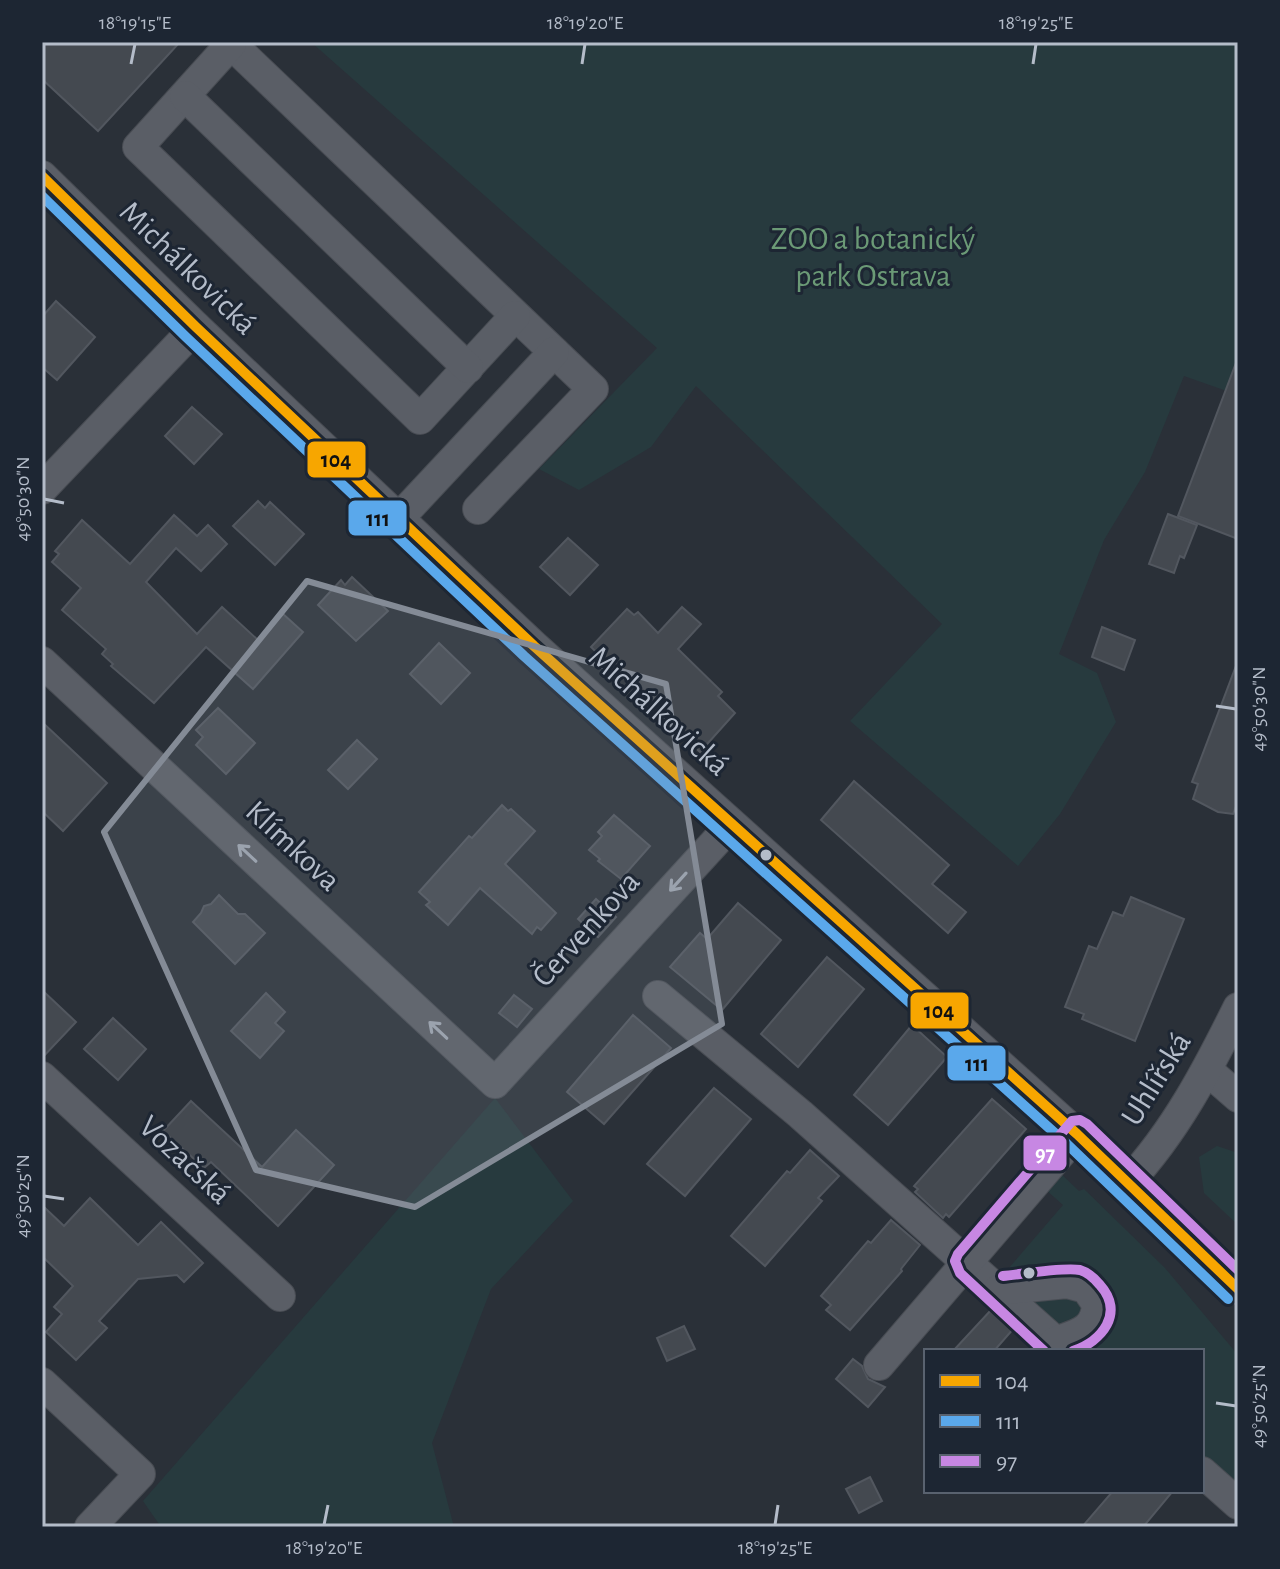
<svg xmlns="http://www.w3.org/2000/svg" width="1280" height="1569" font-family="'Alegreya Sans',sans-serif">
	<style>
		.green { fill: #273a3e }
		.building { fill: #444950; stroke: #52575f; stroke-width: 2 }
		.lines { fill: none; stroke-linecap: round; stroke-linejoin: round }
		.minor-casing { stroke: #484c53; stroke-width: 32 }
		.minor { stroke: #5a5e66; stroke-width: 30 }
		.bus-1-casing { stroke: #1d2633; stroke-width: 16 }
		.bus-2-casing { stroke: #1d2633; stroke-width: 16 }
		.bus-3-casing { stroke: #1d2633; stroke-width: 16 }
		.bus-1 { stroke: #f7a600; stroke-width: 10 }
		.bus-2 { stroke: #5aa8eb; stroke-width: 10 }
		.bus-3 { stroke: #c787e3; stroke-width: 10 }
		.oneway { stroke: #a2a9b5 }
		.marked { fill: #848b96; fill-opacity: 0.2; stroke: #848b96; stroke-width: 6; stroke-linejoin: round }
		.ticks { fill: none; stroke: #b4bcc9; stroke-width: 3 }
		.bus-dot { fill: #b4bcc9; stroke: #1d2633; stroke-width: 3 }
		.labels { text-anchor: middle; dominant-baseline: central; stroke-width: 6; stroke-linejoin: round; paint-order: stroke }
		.park-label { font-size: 32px; fill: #6b9a76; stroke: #1d2633 }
		.street-label { font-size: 32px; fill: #b4bcc9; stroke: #1d2633 }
		.line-badge { stroke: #1d2633; stroke-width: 3 }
		.badge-label { font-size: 22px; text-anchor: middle; font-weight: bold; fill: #fff }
		.pale-badge-label { font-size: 22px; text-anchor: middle; font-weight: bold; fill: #111 }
		.neatline { fill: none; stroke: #b4bcc9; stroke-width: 3 }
		.ticks-label { font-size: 20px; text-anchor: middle; fill: #b4bcc9 }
	</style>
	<rect width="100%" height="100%" fill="#2a3038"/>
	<g class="green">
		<path d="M311,42h927v353l-54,-19 -39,96 -41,68 -45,114 38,19 19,49 -56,92 -42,52 -168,-145 92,-97 -246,-238 -45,61 -72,43 -40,-21 118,-121z"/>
		<path d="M495,1098l78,103 -82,88 -59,154 22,84h-293l-18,-26z"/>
		<path d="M1217,1146l21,7v72l-34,-32 -5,-36z"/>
		<path d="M1059,1172l20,19 5,-2 81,79 73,87v131l-36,-32v-103h-116l-8,-7 23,-15 -34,-55 -1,-7 -46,3v8l-18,-2 61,-71 -18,-16z"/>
		<path d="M1067,1295l16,7v15l-24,11 -33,-29z"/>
	</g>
	<g class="building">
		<path d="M42,42h138l-82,89 -56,-52z"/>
		<path d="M56,301l39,36 -38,43 -15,-13v-50z"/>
		<path d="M1236,363l2,1v175l-60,-23z"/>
		<path d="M192,407l30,27 -28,30 -29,-28z"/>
		<path d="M258,501l7,7 5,-6 34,32 -29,31 -42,-39z"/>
		<path d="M1168,514l29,11 -13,33 -4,-2 -6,17 -25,-9z"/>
		<path d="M174,515l23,21 11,-11 19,19 -26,27 -25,-23 -30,34 51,52 25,-27 37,34 24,-27 20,18 -50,57 -47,-42 -52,56 -43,-37 2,-2 -11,-10 4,-5 -44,-39 19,-22 -29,-26 7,-8 -4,-3 27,-31 48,44z"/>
		<path d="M568,538l30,27 -28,30 -30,-28z"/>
		<path d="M352,577l36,34 -32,30 -38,-36 23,-25 4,5z"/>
		<path d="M682,607l19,17 -23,25 44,43 -4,4 17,17 -35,39 -109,-105 36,-38 7,6 4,-3 20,21z"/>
		<path d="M1102,627l33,13 -11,30 -32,-13z"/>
		<path d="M439,643l31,30 -29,31 -31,-30z"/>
		<path d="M1236,666l2,1v134l-5,13 -15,-2 -25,-13 5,-15 -6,-2z"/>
		<path d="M218,708l37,35 -29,31 -30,-29 7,-8 -7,-7z"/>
		<path d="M42,722l65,61 -44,48 -21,-20z"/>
		<path d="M357,740l20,19 -29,30 -20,-19z"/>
		<path d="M854,781l95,84 -17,19 34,28 -18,21 -127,-113z"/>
		<path d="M502,805l6,6 3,-2 24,22 -30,33 51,49 -15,17 -4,-3 -5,7 -52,-46 -32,37 -22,-20 4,-3 -11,-10 50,-56 3,2z"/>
		<path d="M614,815l36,31 -29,33 -23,-18 2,-2 -11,-9 13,-14 -4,-4z"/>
		<path d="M219,895l19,19h7l20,19 -30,31 -42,-42 8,-9 3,-7 7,-2z"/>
		<path d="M1131,897l53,22 -49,122 -53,-22 2,-5 -19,-7 24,-61 8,3 16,-37 10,4z"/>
		<path d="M596,899l20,18 -18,20 -20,-18z"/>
		<path d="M738,903l43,37 -59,70 -52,-43 30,-34 7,6z"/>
		<path d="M827,957l37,32 -66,78 -37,-33z"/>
		<path d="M42,990l34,32 -34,36z"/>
		<path d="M266,993l19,19 -10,11 9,8 -24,27 -29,-27z"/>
		<path d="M514,995l18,14 -15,18 -18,-14z"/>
		<path d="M633,1015l38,33 -67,76 -37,-32z"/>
		<path d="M113,1018l33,31 -28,31 -34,-31z"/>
		<path d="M912,1025l35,32 -59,68 -34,-30z"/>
		<path d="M714,1088l37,31 -66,77 -38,-32z"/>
		<path d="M992,1099l34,30 -77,88 -3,-3 -3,4 -28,-26 3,-3 -4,-3z"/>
		<path d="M191,1101l71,66 34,-37 38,35 -56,61 -67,-64 -7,6 -41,-37z"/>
		<path d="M810,1150l29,26 -21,22 4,3 -57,65 -34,-30 56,-65 3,2z"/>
		<path d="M90,1198l48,47 23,-23 42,41 -19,19 -7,-7 -39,4 -39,42 8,7 -31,32 -30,-28 16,-18 -8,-7 19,-21 -31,-30v-51l22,21z"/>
		<path d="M891,1220l29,25 -19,24 1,2 -52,59 -24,-20 5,-5 -10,-9 47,-55 3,2z"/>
		<path d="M992,1309l22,19 -20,23h-41z"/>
		<path d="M684,1326l11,23 -28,12 -10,-23z"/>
		<path d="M853,1359l9,7 6,13 17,8 -17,20 -32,-28z"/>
		<path d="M870,1477l12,24 -23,12 -13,-24z"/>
		<path d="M1113,1491h60l-30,36h-61z"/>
	</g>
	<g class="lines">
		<defs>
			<g id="minor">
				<path d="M229,42l364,347 -115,120"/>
				<path d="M231,44l-93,103 282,272 95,-103"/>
				<path d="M185,96l283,272"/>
				<path d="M42,176l154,151 338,319 543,488 161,155"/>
				<path d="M42,489l154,-162"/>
				<path d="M399,518l155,-166"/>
				<path d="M42,662l453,421 236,-258"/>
				<path d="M658,996l142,118 266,237"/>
				<path d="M1207,1070l31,27"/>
				<path d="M42,1077l238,219"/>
				<path d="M1128,1182c47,-50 80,-113 110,-174"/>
				<path d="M999,1290l68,-7 19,5 11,16c-1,27 -20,30 -42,38"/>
				<path d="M879,1365l198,-231"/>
				<path d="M42,1383l98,91 -50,53"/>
				<path d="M1202,1472l36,32"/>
			</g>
		</defs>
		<use href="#minor" class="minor-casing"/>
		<use href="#minor" class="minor"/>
		<defs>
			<path id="bus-1" d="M42,176l154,151 338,319 543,488 161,155"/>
			<path id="bus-2" d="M42,196l144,141 338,319 543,488 161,155"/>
			<g id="bus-3">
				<path d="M1003,1276c20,-2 60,-9 77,-6 7,2 15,9 20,15 25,28 2,56 -27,66"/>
				<path d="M1044,1351l-84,-78 -5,-12 3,-7 114,-133 8,-1 7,4 151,146"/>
			</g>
		</defs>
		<use href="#bus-1" class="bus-1-casing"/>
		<use href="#bus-2" class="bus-2-casing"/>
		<use href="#bus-3" class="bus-3-casing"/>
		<use href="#bus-1" class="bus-1"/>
		<use href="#bus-2" class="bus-2"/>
		<use href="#bus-3" class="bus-3"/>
	</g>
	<defs><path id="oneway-shaft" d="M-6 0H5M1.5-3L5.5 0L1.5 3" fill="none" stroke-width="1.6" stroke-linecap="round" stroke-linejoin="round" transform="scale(2)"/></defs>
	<g class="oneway">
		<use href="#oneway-shaft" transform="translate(247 853) rotate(-137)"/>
		<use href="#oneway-shaft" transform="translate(678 882) rotate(132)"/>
		<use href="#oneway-shaft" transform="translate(438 1030) rotate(-137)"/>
	</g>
	<path class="marked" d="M307,581l359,103 56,340 -307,183 -159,-37 -152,-338z"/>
	<path class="ticks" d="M131,64l4,-20M582,64l3,-20M1033,64l3,-20M44,499l20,4M1216,706l20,3M44,1196l20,3M1216,1403l20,3M324,1525l4,-20M775,1525l3,-20"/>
	<g class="bus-dot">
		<circle cx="766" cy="855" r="7"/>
		<circle cx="1029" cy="1273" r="7"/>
	</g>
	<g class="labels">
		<g class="park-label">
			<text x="873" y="239">ZOO a botanický<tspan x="873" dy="37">park Ostrava</tspan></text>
		</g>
		<g class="street-label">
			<text transform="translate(188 268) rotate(44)">Michálkovická</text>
			<text transform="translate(659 711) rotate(42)">Michálkovická</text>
			<text transform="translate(293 846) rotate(43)">Klímkova</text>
			<text transform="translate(586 929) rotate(-48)">Červenkova</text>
			<text transform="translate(1156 1079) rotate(-58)">Uhlířská</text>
			<text transform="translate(185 1160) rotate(43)">Vozačská</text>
		</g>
	</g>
	<g class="line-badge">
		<rect x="306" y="440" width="61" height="39" rx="8" fill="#f7a600"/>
		<rect x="347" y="499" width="61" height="38" rx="8" fill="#5aa8eb"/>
		<rect x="909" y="991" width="61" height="39" rx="8" fill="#f7a600"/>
		<rect x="946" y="1044" width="61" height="38" rx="8" fill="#5aa8eb"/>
		<rect x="1022" y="1134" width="46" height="38" rx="8" fill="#c787e3"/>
	</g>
	<g class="badge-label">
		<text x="1045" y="1161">97</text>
	</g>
	<g class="pale-badge-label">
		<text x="336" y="467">104</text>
		<text x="378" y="526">111</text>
		<text x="939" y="1018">104</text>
		<text x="977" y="1071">111</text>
	</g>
	<rect width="1280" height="1569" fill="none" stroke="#1d2633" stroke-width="88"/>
	<rect x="924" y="1349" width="280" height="144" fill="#1d2633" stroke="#59626f" stroke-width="2"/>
	<rect x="940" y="1375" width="40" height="12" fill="#f7a600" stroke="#59626f" stroke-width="2"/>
	<text x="996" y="1389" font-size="24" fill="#b4bcc9">104</text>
	<rect x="940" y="1415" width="40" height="12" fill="#5aa8eb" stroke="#59626f" stroke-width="2"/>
	<text x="996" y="1429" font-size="24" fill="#b4bcc9">111</text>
	<rect x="940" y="1455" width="40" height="12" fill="#c787e3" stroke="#59626f" stroke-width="2"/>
	<text x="996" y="1469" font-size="24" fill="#b4bcc9">97</text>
	<rect x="44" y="44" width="1192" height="1481" class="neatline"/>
	<g class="ticks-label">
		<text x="135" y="29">18°19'15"E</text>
		<text x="585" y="29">18°19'20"E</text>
		<text x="1036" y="29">18°19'25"E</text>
		<text transform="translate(22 499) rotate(-90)" y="7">49°50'30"N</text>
		<text transform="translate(1258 709) rotate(-90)" y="7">49°50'30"N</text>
		<text transform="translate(22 1196) rotate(-90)" y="7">49°50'25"N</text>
		<text transform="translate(1258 1406) rotate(-90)" y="7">49°50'25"N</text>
		<text x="324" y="1554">18°19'20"E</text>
		<text x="775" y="1554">18°19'25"E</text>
	</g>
</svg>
